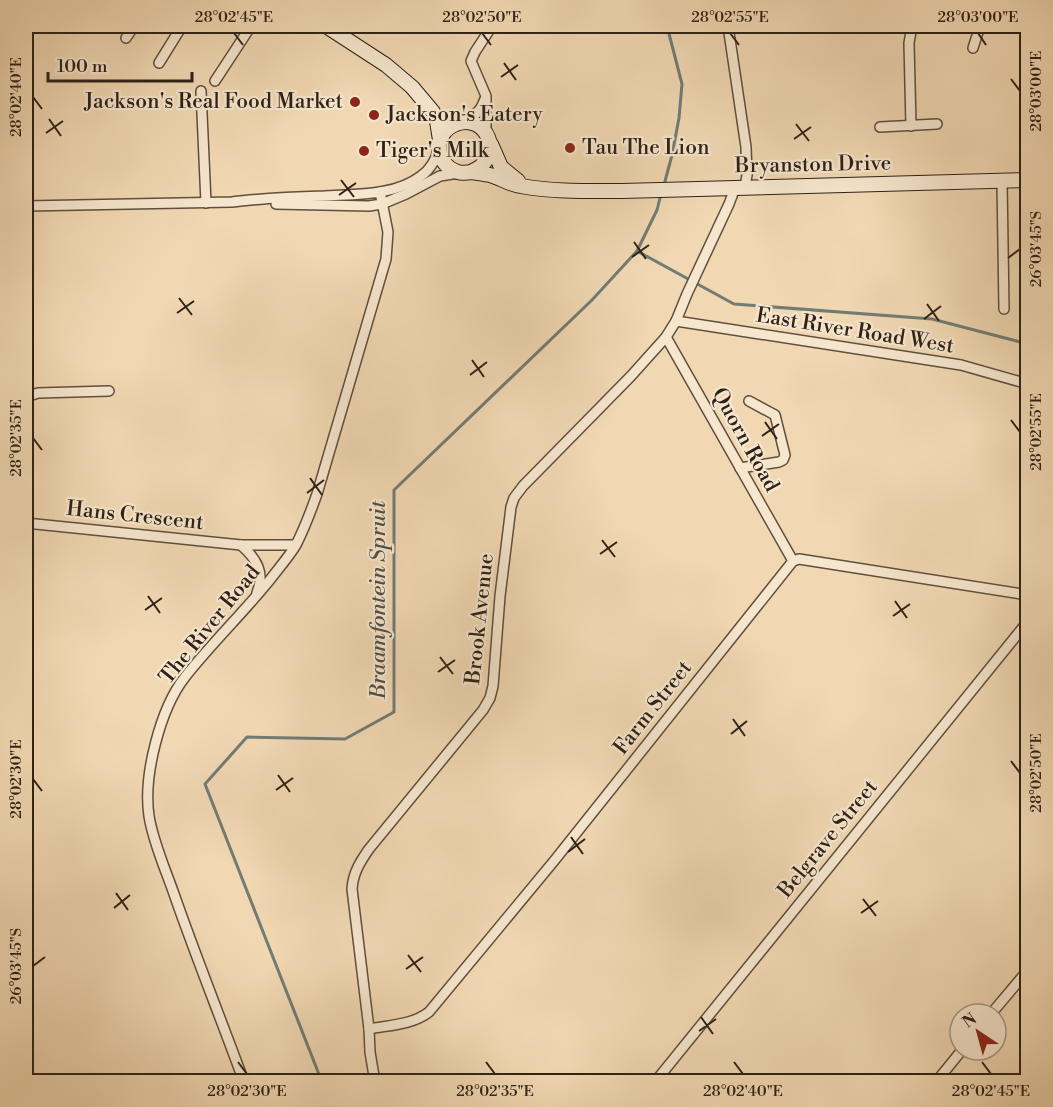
<svg xmlns="http://www.w3.org/2000/svg" width="1053" height="1107" font-family="'Libre Bodoni',serif">
	<style>
		.lines { fill: none; stroke-linecap: round; stroke-linejoin: round }
		.stream { stroke: #717c76; stroke-width: 3 }
		.street-casing { stroke: #5f4f3d; stroke-width: 12 }
		.secondary-casing { stroke: #2e2116; stroke-width: 16 }
		.street { stroke: #f6e6ce; stroke-width: 9 }
		.secondary { stroke: #f6e6ce; stroke-width: 14 }
		.ticks { fill: none; stroke: #2e2116; stroke-width: 2 }
		.poi-dot { fill: #8f2418; stroke: #f6e6ce; stroke-width: 2 }
		.labels { text-anchor: middle; dominant-baseline: central; stroke-width: 4.5; stroke-linejoin: round; paint-order: stroke }
		.poi-label { font-size: 21px; fill: #2e2116; stroke: #f6e6ce; text-anchor: start }
		.street-label { font-size: 21px; fill: #2e2116; stroke: #f6e6ce }
		.water-label { font-size: 22px; font-style: italic; fill: #504e46; stroke: #f6e6ce }
		.neatline { fill: none; stroke: #2e2116; stroke-width: 2 }
		.ticks-label { font-size: 15px; text-anchor: middle; fill: #2e2116 }
	</style>
	<rect width="100%" height="100%" fill="#f1d8b3"/>
	<filter id="stains"><feTurbulence type="fractalNoise" baseFrequency=".00333" numOctaves="4"/><feColorMatrix values="0 0 0 0 .2 0 0 0 0 .09 0 0 0 0 .02 0 0 0 .5 -.17"/></filter>
	<radialGradient id="worn" r=".72"><stop offset=".6" stop-color="#630" stop-opacity="0"/><stop offset="1" stop-color="#630" stop-opacity=".3"/></radialGradient>
	<g class="lines">
		<g class="stream">
			<path d="M664,185l8,-30 7,-37 3,-34 -15,-58"/>
			<path d="M637,251l97,53 198,15 96,25"/>
			<path d="M322,1082l-117,-298 42,-47 98,2 49,-27v-222l198,-190 45,-49 20,-41 4,-16"/>
		</g>
		<defs>
			<g id="street">
				<path d="M728,26l18,121 1,28 -2,12"/>
				<path d="M126,38l8,-12"/>
				<path d="M973,48l7,-22"/>
				<path d="M159,63l23,-37"/>
				<path d="M215,81l36,-55"/>
				<path d="M201,91l5,112"/>
				<path d="M469,122l12,-14 4,-9"/>
				<path d="M911,126l-2,-83 3,-17"/>
				<path d="M880,127l57,-3"/>
				<path d="M486,133v-37l-15,-35 4,-9 17,-26"/>
				<path d="M1002,181l2,128"/>
				<path d="M276,204l93,2 13,-2 24,-10 34,-18 19,-3"/>
				<path d="M26,206l206,-4c30,-4 61,-5 92,-6 32,-2 71,0 97,-20 10,-7 14,-16 18,-26"/>
				<path d="M676,321l285,44 67,19"/>
				<path d="M666,337l127,224"/>
				<path d="M26,397l12,-4 71,-2"/>
				<path d="M740,468l39,-6 4,-2 2,-5 -10,-40 -26,-14"/>
				<path d="M26,523l215,22h54"/>
				<path d="M241,545c16,14 24,28 16,48"/>
				<path d="M991,1014l37,-44"/>
				<path d="M369,1029c21,-4 43,-4 60,-17l125,-151 239,-300 6,-2 229,36"/>
				<path d="M244,1082c-23,-63 -48,-125 -70,-188 -9,-26 -21,-52 -25,-78 -6,-40 11,-107 36,-139 26,-33 57,-63 84,-96 9,-12 19,-23 27,-36 8,-16 15,-34 21,-51l69,-235 2,-27 -8,-40"/>
				<path d="M375,1082l-5,-30 -1,-23 -17,-140c1,-16 8,-27 17,-40l114,-139 7,-12 3,-12 7,-90 11,-89 3,-9 9,-12 108,-110 35,-39 10,-16 11,-27 42,-90 6,-16"/>
				<path d="M655,1082l370,-457 3,-7"/>
				<path d="M936,1082l26,-32"/>
			</g>
			<g id="secondary">
				<path d="M326,26l60,39 26,22 21,25 4,9 3,19"/>
				<path d="M491,144l10,23 17,14"/>
				<path d="M471,172c36,-15 15,-60 -15,-48 -9,3 -16,12 -17,20 -1,13 7,25 19,28 5,2 9,0 14,0 6,1 13,2 18,3 11,3 20,10 31,11 33,6 67,5 101,5l406,-11"/>
			</g>
		</defs>
		<use href="#street" class="street-casing"/>
		<use href="#secondary" class="secondary-casing"/>
		<use href="#street" class="street"/>
		<use href="#secondary" class="secondary"/>
	</g>
	<path class="ticks" d="M234,33l9,12M482,33l9,12M730,33l9,12M978,33l8,12M504,63l12,17M501,77l17,-12M1011,79l9,12M33,97l9,12M49,119l12,17M796,124l13,17M46,133l17,-12M794,139l17,-12M341,180l13,17M339,195l17,-12M634,242l12,17M632,257l17,-12M1008,258l12,-9M179,298l13,17M927,304l12,17M177,313l17,-12M924,319l17,-13M472,360l12,17M470,375l17,-13M1011,420l9,12M765,422l12,17M762,436l17,-12M33,438l9,12M310,478l12,17M307,493l17,-13M602,540l13,17M600,554l17,-12M148,596l12,17M895,601l12,17M145,610l17,-12M893,616l17,-12M440,657l13,17M438,672l17,-12M733,719l12,17M731,734l16,-13M1011,761l9,12M278,775l12,17M33,779l9,12M276,790l17,-12M571,837l12,17M568,852l17,-13M116,893l12,17M863,899l13,17M114,908l16,-13M861,913l17,-12M408,955l13,17M33,966l12,-9M406,969l17,-12M701,1017l12,17M699,1031l17,-12M238,1062l9,12M486,1062l9,12M734,1062l9,12M982,1062l9,12"/>
	<g class="poi-dot">
		<circle cx="355" cy="102" r="6"/>
		<circle cx="374" cy="115" r="6"/>
		<circle cx="570" cy="148" r="6"/>
		<circle cx="364" cy="151" r="6"/>
	</g>
	<g class="labels">
		<g class="poi-label">
			<text x="343" y="102" text-anchor="end">Jackson's Real Food Market</text>
			<text x="386" y="115">Jackson's Eatery</text>
			<text x="582" y="148">Tau The Lion</text>
			<text x="376" y="151">Tiger's Milk</text>
		</g>
		<g class="street-label">
			<text transform="translate(813 165) rotate(-1)">Bryanston Drive</text>
			<text transform="translate(855 331) rotate(9)">East River Road West</text>
			<text transform="translate(745 440) rotate(61)">Quorn Road</text>
			<text transform="translate(135 516) rotate(6)">Hans Crescent</text>
			<text transform="translate(480 619) rotate(-84)">Brook Avenue</text>
			<text transform="translate(210 625) rotate(-51)">The River Road</text>
			<text transform="translate(653 708) rotate(-52)">Farm Street</text>
			<text transform="translate(828 839) rotate(-51)">Belgrave Street</text>
		</g>
		<g class="water-label">
			<text transform="translate(378 600) rotate(-90)">Braamfontein Spruit</text>
		</g>
	</g>
	<rect width="1053" height="1107" fill="none" stroke="#f1d8b3" stroke-width="66"/>
	<g transform="translate(978 1032) rotate(324)"><circle r="28" fill="#f6e6ce" stroke="#a69784" stroke-width="1.5"/>
	<path d="M0-4.5L10 22L0 15L-10 22Z" fill="#8f2418"/>
	<text y="-9" font-size="16" font-weight="bold" text-anchor="middle" fill="#2e2116">N</text>
	</g>
	<path d="M48 72v9h144v-9" fill="none" stroke="#2e2116" stroke-width="3"/>
	<text x="57" y="72" font-size="18" fill="#2e2116" stroke="#f6e6ce" stroke-width="4.5" paint-order="stroke">100 m</text>
	<rect x="33" y="33" width="987" height="1041" class="neatline"/>
	<g class="ticks-label">
		<text x="234" y="22">28°02'45"E</text>
		<text x="482" y="22">28°02'50"E</text>
		<text x="730" y="22">28°02'55"E</text>
		<text x="978" y="22">28°03'00"E</text>
		<text transform="translate(1036 91) rotate(-90)" y="5">28°03'00"E</text>
		<text transform="translate(16 97) rotate(-90)" y="5">28°02'40"E</text>
		<text transform="translate(1036 249) rotate(-90)" y="5">26°03'45"S</text>
		<text transform="translate(1036 432) rotate(-90)" y="5">28°02'55"E</text>
		<text transform="translate(16 438) rotate(-90)" y="5">28°02'35"E</text>
		<text transform="translate(1036 773) rotate(-90)" y="5">28°02'50"E</text>
		<text transform="translate(16 779) rotate(-90)" y="5">28°02'30"E</text>
		<text transform="translate(16 966) rotate(-90)" y="5">26°03'45"S</text>
		<text x="247" y="1096">28°02'30"E</text>
		<text x="495" y="1096">28°02'35"E</text>
		<text x="743" y="1096">28°02'40"E</text>
		<text x="991" y="1096">28°02'45"E</text>
	</g>
	<rect width="100%" height="100%" filter="url(#stains)"/>
	<rect width="100%" height="100%" fill="url(#worn)"/>
</svg>
